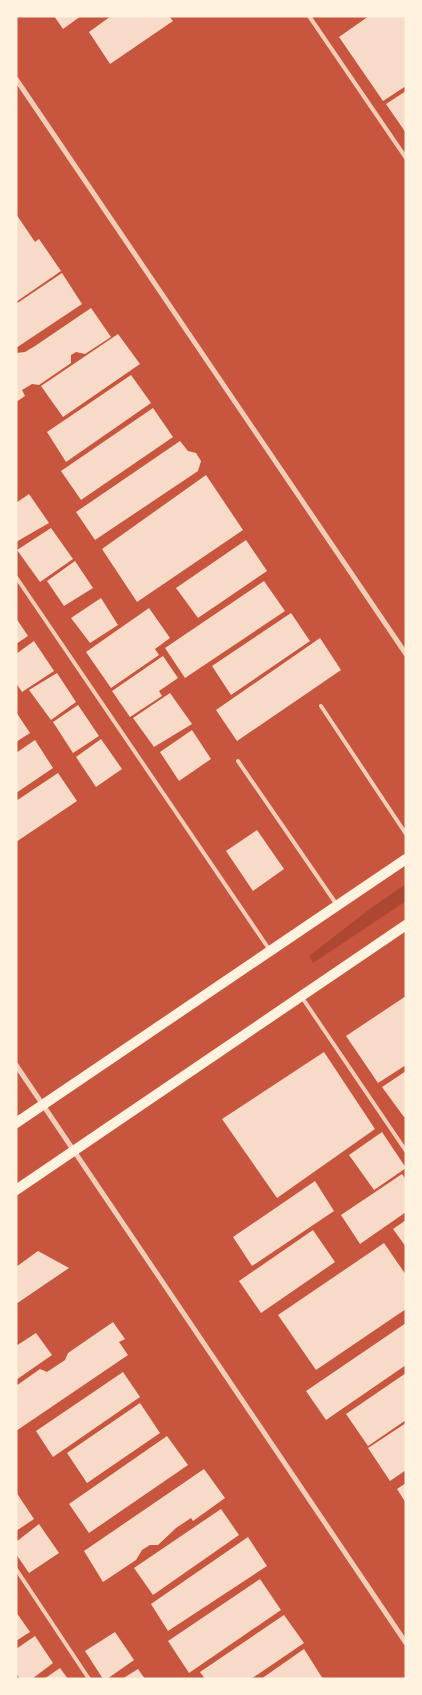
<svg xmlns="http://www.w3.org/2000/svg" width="422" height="1695" font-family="'Roboto Condensed',sans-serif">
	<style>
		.green { fill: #ae4732 }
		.building { fill: #f7dbc8 }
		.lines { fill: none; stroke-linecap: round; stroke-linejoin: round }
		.service { stroke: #f1ccb7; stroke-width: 4 }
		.minor { stroke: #f1ccb7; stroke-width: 5 }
		.secondary { stroke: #fff3e0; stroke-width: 10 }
	</style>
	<rect width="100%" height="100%" fill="#c8553d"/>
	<path class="green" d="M406,884v17l-93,62 -4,-7 62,-48z"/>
	<g class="building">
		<path d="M54,16h27l-18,13z"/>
		<path d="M111,16h58l4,5 -63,43 -21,-32z"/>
		<path d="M369,16h37v70l-23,15 -44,-64z"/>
		<path d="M406,91v42l-20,-29z"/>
		<path d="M16,214l19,28 4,-3 22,32 -45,31z"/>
		<path d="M62,273l20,31 -66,44v-44z"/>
		<path d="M91,308l20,29 -26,17 -9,-2 -5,3v8l-32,22 -7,-1 -10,6 3,6 -9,6v-49l9,-1 10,-6z"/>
		<path d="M118,334l22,30 -77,53 -22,-31z"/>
		<path d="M131,375l20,28 -85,59 -19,-30z"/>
		<path d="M153,408l20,29 -92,63 -20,-29z"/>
		<path d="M180,441l8,10 8,2 5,8 -3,10 -103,69 -19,-28z"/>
		<path d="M206,475l37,55 -106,72 -35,-53z"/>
		<path d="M29,494l20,29 -33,19v-39z"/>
		<path d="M51,528l22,31 -33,23 -23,-32z"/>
		<path d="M246,540l21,31 -69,47 -22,-30z"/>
		<path d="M75,561l18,27 -29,18 -17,-25z"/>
		<path d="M264,581l21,30 -100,67 -20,-30z"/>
		<path d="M101,598l17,27 -28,18 -19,-25z"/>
		<path d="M149,608l21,30 -15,11 4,6 -48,33 -25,-36z"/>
		<path d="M291,613l19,28 -79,54 -19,-29z"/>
		<path d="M16,618l12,18 -12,8z"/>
		<path d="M320,638l21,32 -104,71 -21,-31z"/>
		<path d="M34,641l20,30 -32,21 -6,-9v-29z"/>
		<path d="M163,656l15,22 -19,13 3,5 -32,21 -18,-26z"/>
		<path d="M57,673l19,29 -25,18 -22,-30z"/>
		<path d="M170,693l22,31 -38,23 -21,-29z"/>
		<path d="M78,705l21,31 -26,17 -20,-31z"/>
		<path d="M16,712l14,21 -14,9z"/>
		<path d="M192,730l19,29 -32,22 -19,-29z"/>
		<path d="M101,739l21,30 -26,18 -20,-30z"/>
		<path d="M35,740l18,28 -37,25v-40z"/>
		<path d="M58,773l19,28 -61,41v-41z"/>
		<path d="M257,830l27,39 -31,22 -27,-40z"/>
		<path d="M406,996v69l-28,18 -32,-47z"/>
		<path d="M324,1052l51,77 -98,69 -55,-79z"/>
		<path d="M406,1071v45l-2,1 -22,-30z"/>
		<path d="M382,1132l24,36 -32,22 -25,-35z"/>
		<path d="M402,1174l4,6v32l-46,32 -19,-29z"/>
		<path d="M315,1181l19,30 -82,55 -19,-29z"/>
		<path d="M406,1220v27l-13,-18z"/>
		<path d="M313,1230l22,32 -74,51 -22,-32z"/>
		<path d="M384,1243l22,32v34l-90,61 -38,-55z"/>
		<path d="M38,1251l31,17 -53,36v-37z"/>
		<path d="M113,1322l12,17 -6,3 9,13 -112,76v-45l24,-17 7,3 18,-12 3,-7z"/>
		<path d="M406,1323v42l-80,55 -20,-29z"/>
		<path d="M36,1333l16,22 -36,25v-34z"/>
		<path d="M123,1372l17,25 -87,60 -17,-26z"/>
		<path d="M406,1373v47l-38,26 -22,-32z"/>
		<path d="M140,1403l20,30 -73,50 -20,-30z"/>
		<path d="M406,1423v47l-16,11 -22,-33z"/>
		<path d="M167,1436l21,29 -99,68 -20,-29z"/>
		<path d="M204,1469l21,29 -32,23 -2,-3 -15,10 -18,17h-8l-8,5 -6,10 -33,22 -19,-31z"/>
		<path d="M406,1483v20l-9,-14z"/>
		<path d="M16,1492l18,27 -18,12z"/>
		<path d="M221,1509l18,26 -86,60 -19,-27z"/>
		<path d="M39,1524l20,29 -30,20 -13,-19v-12z"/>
		<path d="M248,1537l19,29 -99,65 -17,-27z"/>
		<path d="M260,1579l21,31 -92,63 -21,-32z"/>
		<path d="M16,1612l14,20 -14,9z"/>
		<path d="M284,1615l20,28 -53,36h-46l-5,-7z"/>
		<path d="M115,1632l19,28 -27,19h-4l-18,-28z"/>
		<path d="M35,1636l18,27 -21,16h-12l-4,-6v-24z"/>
		<path d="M304,1649l19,30h-62z"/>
		<path d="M60,1668l8,11h-24z"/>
		<path d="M138,1669l7,10h-23z"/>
	</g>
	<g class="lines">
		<g class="service">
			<path d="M309,16l97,142"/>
			<path d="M16,577l253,372"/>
			<path d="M321,706l85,128"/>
			<path d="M238,761l99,144"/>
			<path d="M301,996l105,155"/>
			<path d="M16,1569l73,110"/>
		</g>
		<g class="minor">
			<path d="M16,79l390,575"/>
			<path d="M16,1065l390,578"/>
		</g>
		<g class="secondary">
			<path d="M16,1123l390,-264"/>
			<path d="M16,1190l390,-265"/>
		</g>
	</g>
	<rect width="422" height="1695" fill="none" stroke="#fff3e0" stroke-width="35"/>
</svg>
